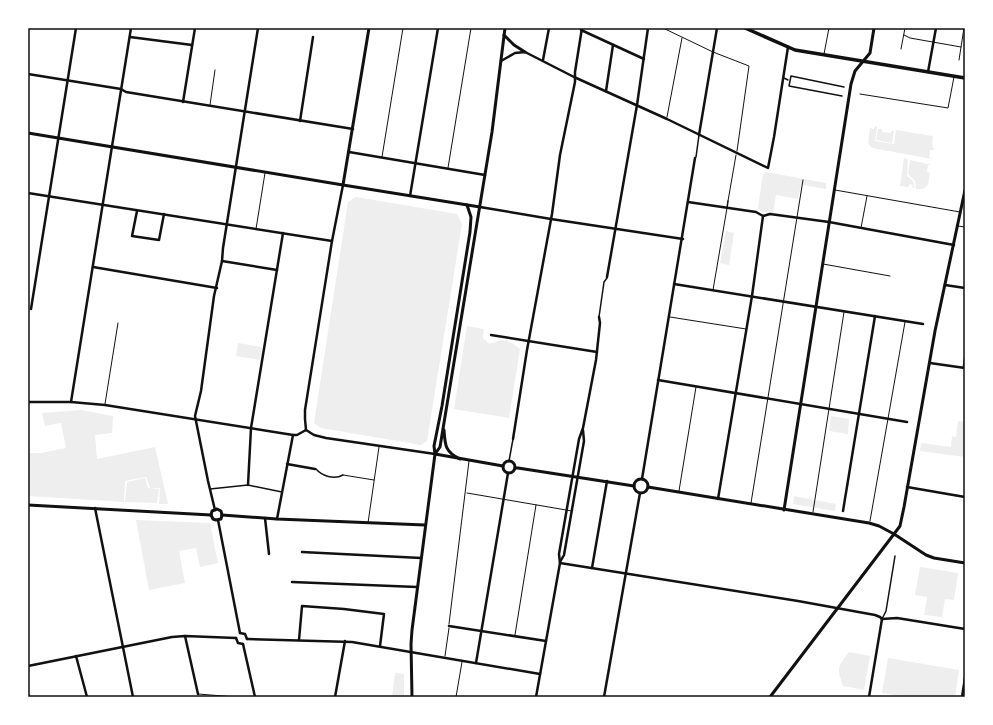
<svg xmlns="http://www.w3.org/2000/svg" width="993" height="725" font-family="'DM Sans',sans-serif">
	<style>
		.green { fill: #eee }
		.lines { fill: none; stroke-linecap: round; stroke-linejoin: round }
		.service { stroke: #111; stroke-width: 1 }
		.pedestrian { stroke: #111; stroke-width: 1.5 }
		.minor { stroke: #111; stroke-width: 2.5 }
		.tertiary { stroke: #111; stroke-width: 3 }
		.secondary { stroke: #111; stroke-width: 3 }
		.primary { stroke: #111; stroke-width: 3.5 }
		.neatline { fill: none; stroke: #111; stroke-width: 1.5 }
	</style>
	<rect width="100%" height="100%" fill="#fff"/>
	<g class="green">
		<path d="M875,126l2,1 -2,14 19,3 2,-14 36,6 1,1 -1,8 2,5h-4l-1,7 3,2 -60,-11 -4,-5 2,-15 4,1z"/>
		<path d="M878,129h4v3l9,1v-2h3l-2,12 -16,-3z"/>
		<path d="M904,158l4,1 -1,17 6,5 2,7 -3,-1 1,-2 -3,-1 -2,3 -8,-1z"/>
		<path d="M910,160l22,5h-4l-1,7 3,1 -2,12 -5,4h-7l-1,-8 -7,-7z"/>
		<path d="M766,172l60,11v6l-25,-4 -3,14 -22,-4 -3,18 -12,-1 -3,-5 5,-33z"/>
		<path d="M356,197l101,17 5,10 -35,217 -6,4 -100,-17 -7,-5 34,-221z"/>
		<path d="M726,231l8,2 -5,32 -9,-2z"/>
		<path d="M467,326l17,3 -1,9 5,5c8,1 7,-2 13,-3 8,0 13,4 19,9l-11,69 -55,-9z"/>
		<path d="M238,343l24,4 -2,13 -24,-4z"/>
		<path d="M81,410l32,6 -1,17 -17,2 2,24 58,-12 13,57h-9l1,-16h-10l-4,-11 -21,4 -1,21 -96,-6v-43h13l25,-5 -5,-25 -16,3 -3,-13z"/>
		<path d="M831,416l18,3 -1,15 -19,-3z"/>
		<path d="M958,421l7,1v35l-45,-6 1,-8 30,4 1,-11 4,1z"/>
		<path d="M145,478l3,10 11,1 -2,14 -32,-1 2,-20z"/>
		<path d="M794,496l42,8 -1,7 -42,-7z"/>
		<path d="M136,520l74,3 8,40 -18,4 -4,-19 -17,3 6,32 -36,7z"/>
		<path d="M920,567l38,6 -4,27 -9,-1 -3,18 -18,-2 3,-18 -12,-2z"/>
		<path d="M849,652l21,4 -6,34 -21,-4c-6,-19 -6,-18 6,-34z"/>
		<path d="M888,658l71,12 -4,27h-49l-24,-4z"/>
		<path d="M395,673l9,1v23h-12z"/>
	</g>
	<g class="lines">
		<g class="service">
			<path d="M663,28l50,24 36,14 -12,85"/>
			<path d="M904,35l6,3 51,9"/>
			<path d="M901,49l4,-21"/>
			<path d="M824,54l5,-26"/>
			<path d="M959,60l5,-32"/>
			<path d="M860,94l88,14 6,-31"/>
			<path d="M210,105l5,-35"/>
			<path d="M667,117l15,-79"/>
			<path d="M382,157l21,-129"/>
			<path d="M448,168l23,-140"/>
			<path d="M835,190l125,22"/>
			<path d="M728,201l8,-46"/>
			<path d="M958,226l7,1"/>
			<path d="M861,228l6,-32"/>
			<path d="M256,229l9,-56"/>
			<path d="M823,264l67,12"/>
			<path d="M713,290l14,-82"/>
			<path d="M670,317l76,12"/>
			<path d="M963,367l2,-13"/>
			<path d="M105,404l13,-81"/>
			<path d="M343,475l31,5"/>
			<path d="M679,491l17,-104"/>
			<path d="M467,493l105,18"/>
			<path d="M751,503l52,-323"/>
			<path d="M813,512l31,-200"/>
			<path d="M870,521l35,-199"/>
			<path d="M368,523l11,-76"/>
			<path d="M449,624l20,-163"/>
			<path d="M515,635l21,-130"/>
			<path d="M445,656l4,-28"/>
			<path d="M198,694l37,3"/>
			<path d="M456,697l6,-35"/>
		</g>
		<g class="pedestrian">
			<path d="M784,78l4,2"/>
			<path d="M842,96l-53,-10 2,-10 53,11"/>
			<path d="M696,157l3,-22"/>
			<path d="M727,208l1,-7"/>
			<path d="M599,317l5,-35 3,-4"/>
			<path d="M509,461l4,-22"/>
			<path d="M316,469c6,7 18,11 27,6"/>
			<path d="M210,489l38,-4 34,7"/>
			<path d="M882,619l4,-8 9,-55"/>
		</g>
		<g class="minor">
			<path d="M581,30l63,29"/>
			<path d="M130,37l62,8"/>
			<path d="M543,60l6,-32"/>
			<path d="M501,61l14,-8 10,-1 49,25 93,42 101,49 6,-31 14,-90"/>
			<path d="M928,72l8,-44"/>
			<path d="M28,74l93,15 5,3 227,37"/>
			<path d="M606,91l7,-46"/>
			<path d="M183,102l12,-74"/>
			<path d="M300,121l13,-84"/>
			<path d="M699,135l18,-107"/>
			<path d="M349,152l136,23"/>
			<path d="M28,193l304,48"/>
			<path d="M410,196l28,-168"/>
			<path d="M688,202l68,10 7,4 7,-2 59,8 125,23"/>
			<path d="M480,207l71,12 132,20"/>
			<path d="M137,211l-5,25 27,4 5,-26"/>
			<path d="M222,261l55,9"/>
			<path d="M93,267l124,21"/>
			<path d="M607,277l30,-172 11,-77"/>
			<path d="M674,284l249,40"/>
			<path d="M945,285l20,3"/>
			<path d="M31,309l45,-281"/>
			<path d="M491,335l106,17"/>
			<path d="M930,363l35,5"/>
			<path d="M658,380l249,42"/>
			<path d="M28,402h43l34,3 188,30h4l9,-5"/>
			<path d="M71,402l60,-374"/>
			<path d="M306,430l-1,-11v-9l27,-169 11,-56"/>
			<path d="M306,430l8,5 12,3 109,16"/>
			<path d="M513,439l14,-89 25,-136 8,-59 15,-73v-10l7,-44"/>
			<path d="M287,464l28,5"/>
			<path d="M642,479l53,-321"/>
			<path d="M248,485l3,-57 32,-195"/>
			<path d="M907,487l58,10"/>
			<path d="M718,499l34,-203 11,-80"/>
			<path d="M95,508l38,189"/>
			<path d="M215,510l-7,-29 -13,-65 6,-25 13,-95 8,-35 1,-13 35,-220"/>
			<path d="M843,511l32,-195"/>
			<path d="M265,518l4,36"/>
			<path d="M277,519l16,-84"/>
			<path d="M218,520l22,113"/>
			<path d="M302,552l119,6"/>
			<path d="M560,562l4,-7 20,-114 -1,-11"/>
			<path d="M560,563l238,38 77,14 5,2 2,2"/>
			<path d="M592,568l15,-87"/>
			<path d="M292,582l125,5"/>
			<path d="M882,619l15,-1 68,11"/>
			<path d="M449,626l97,15"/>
			<path d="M240,633l5,1 2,5"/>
			<path d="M185,636l13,58"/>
			<path d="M236,638l2,5 5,1"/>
			<path d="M247,639l105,3 188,32"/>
			<path d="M299,640l3,-34 42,3 40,5 -4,32"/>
			<path d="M243,644l12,53"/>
			<path d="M76,656l11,41"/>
			<path d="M476,663l32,-190"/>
			<path d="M28,666l144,-29 13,-1 51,2"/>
			<path d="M28,694l1,3"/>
			<path d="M335,697l10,-56"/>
			<path d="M536,697l24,-134 -1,-9 20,-115 4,-11 13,-68 4,-37 -1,-6"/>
			<path d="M604,697l36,-204"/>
			<path d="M869,697l13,-78"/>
			<path d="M962,697l3,-19"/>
		</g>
		<g class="tertiary">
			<path d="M28,133l315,52"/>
			<path d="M435,454l68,12"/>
			<circle cx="509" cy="467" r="6"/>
			<path d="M515,468h3l116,18"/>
			<circle cx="641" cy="486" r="7"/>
			<path d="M648,487l221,36 10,3 15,8 6,-8 4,-19 31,-176 30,-141"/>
			<path d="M28,505l183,10"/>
			<path d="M784,510l67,-426 4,-13 15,-18 4,-25"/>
			<path d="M211,515l2,4 3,1 5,-1 1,-4"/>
			<path d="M211,515l1,-4 5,-2 4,2 1,4"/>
			<path d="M222,515l55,4 148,6"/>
		</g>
		<g class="secondary">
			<path d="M369,28l-26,157 137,22"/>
			<path d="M504,35l10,10 11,7"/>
			<path d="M444,430c1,15 1,22 16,29"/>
			<path d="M435,454l5,-7 52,-315 13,-104"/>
			<path d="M412,697l-1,-53 1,-14 23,-176 -1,-8 8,-40 28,-174 1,-15 -4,-12"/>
			<path d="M770,697l124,-163 32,21 8,3 31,5"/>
		</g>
		<path class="primary" d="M745,28l50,22 170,28"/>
	</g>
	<rect width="993" height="725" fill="none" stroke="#ffffff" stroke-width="58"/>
	<rect x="29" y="29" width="935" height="667" class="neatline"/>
</svg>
